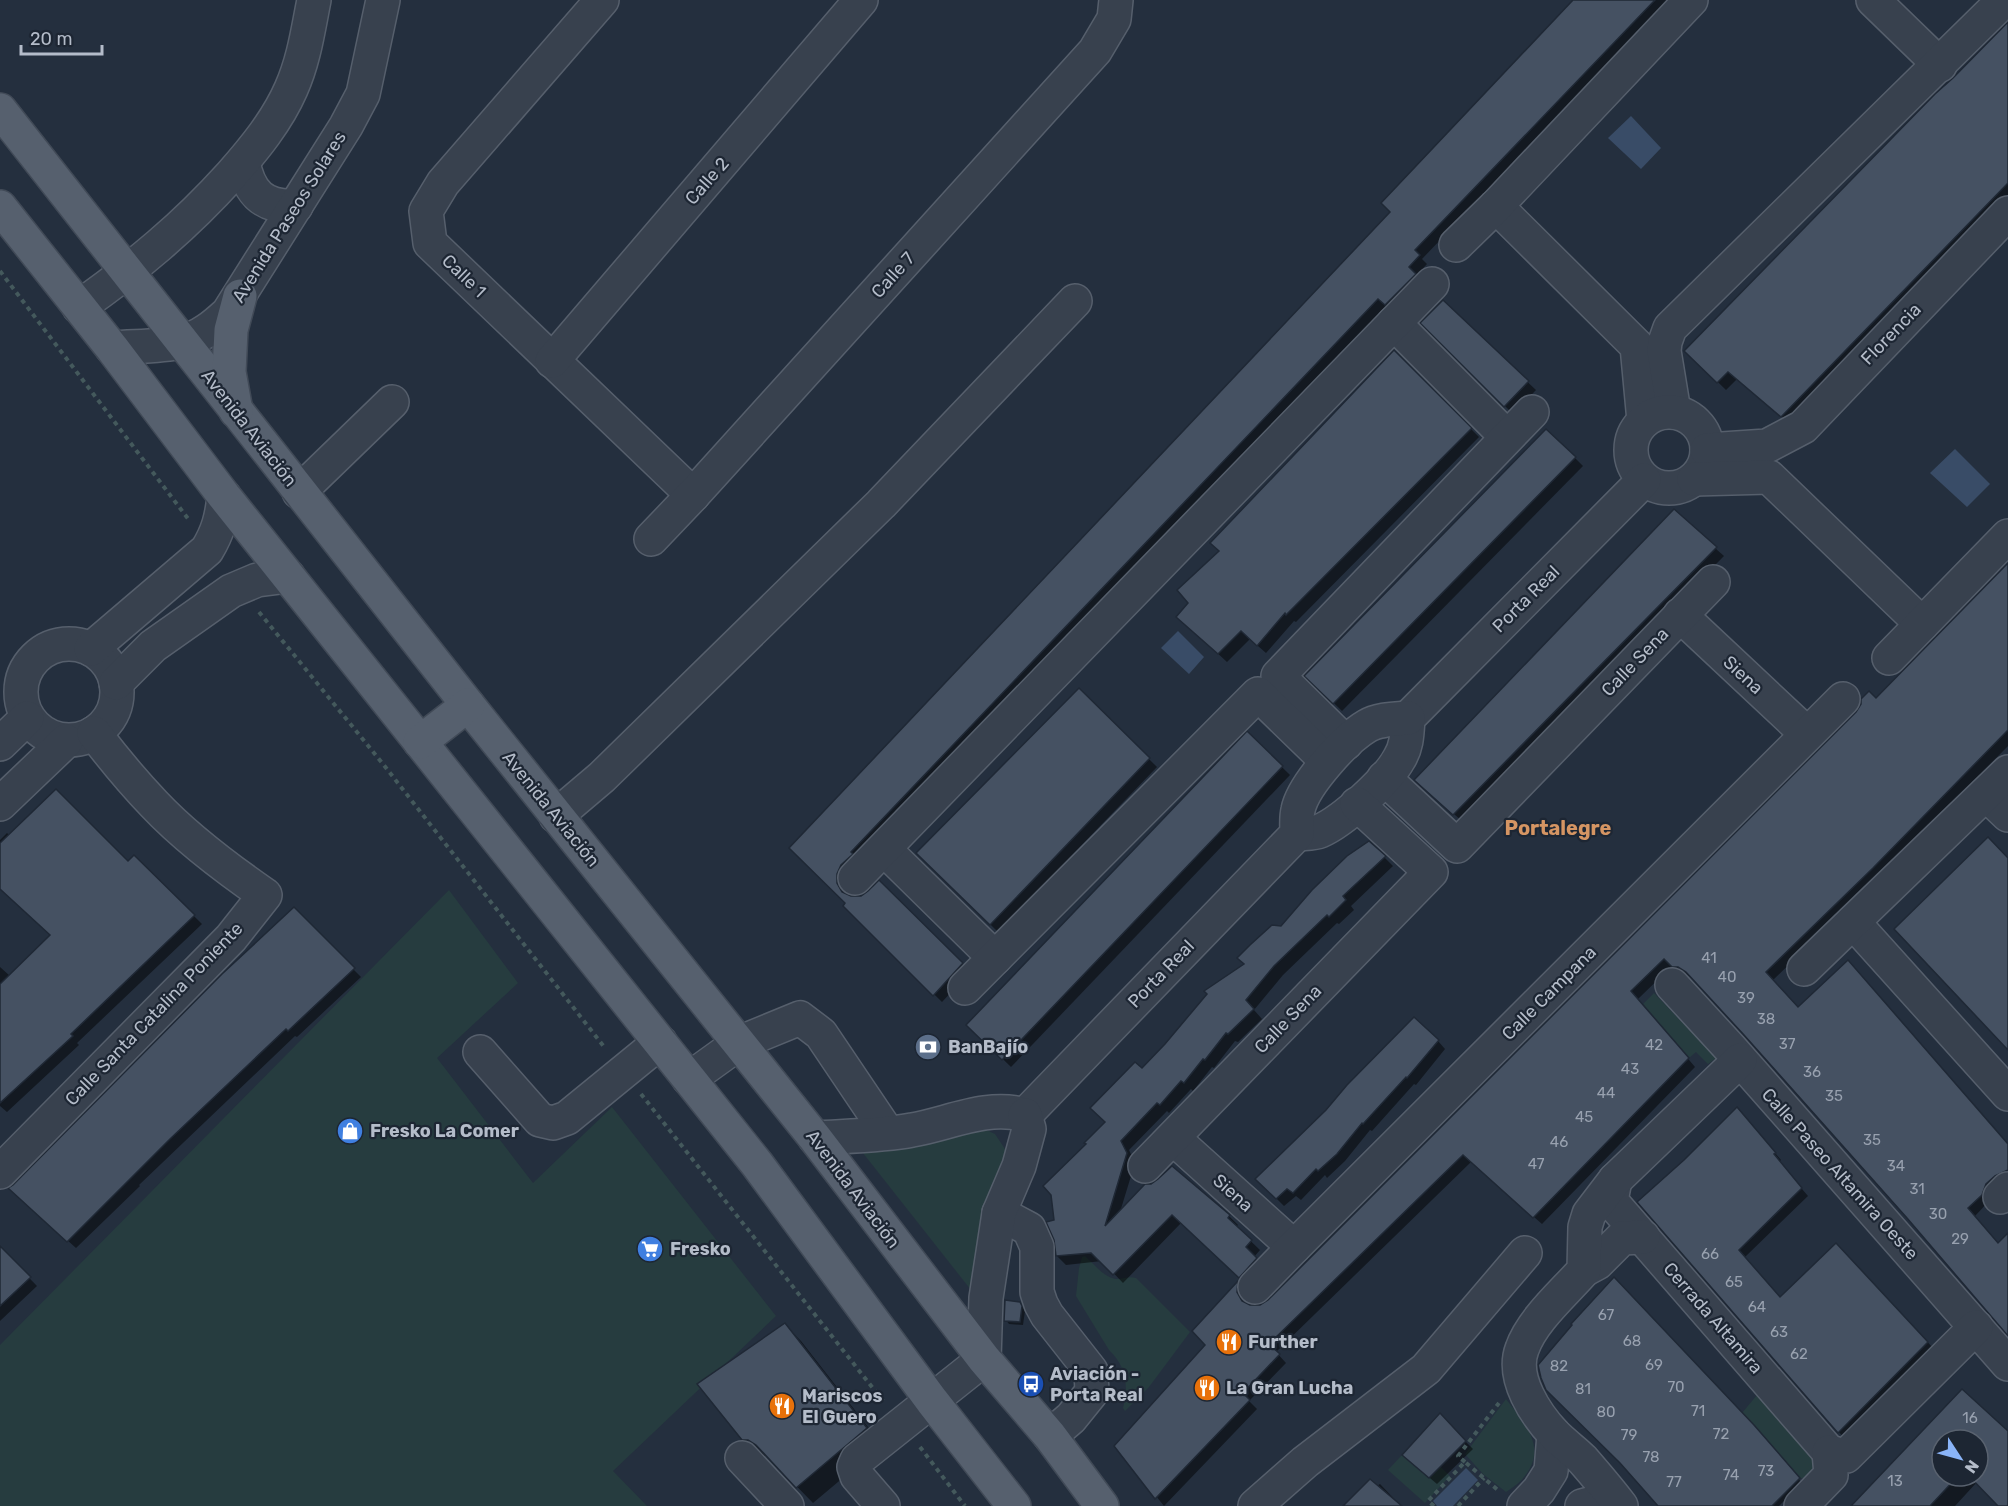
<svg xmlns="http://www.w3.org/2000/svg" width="2008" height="1506" font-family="Rubik,sans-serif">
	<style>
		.green { fill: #263c3f }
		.water { fill: #394c67 }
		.shadow { fill: #0007; fill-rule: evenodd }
		.building { fill: #455162; stroke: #1f2835; stroke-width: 1.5 }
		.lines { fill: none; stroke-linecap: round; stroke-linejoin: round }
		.minor-casing { stroke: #565f6c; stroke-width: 36 }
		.major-casing { stroke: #414a57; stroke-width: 36 }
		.path { stroke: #44595c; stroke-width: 4; stroke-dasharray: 4.5 4.5; stroke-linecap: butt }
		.minor { stroke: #38414e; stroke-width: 33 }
		.major { stroke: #56606e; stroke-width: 33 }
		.labels { text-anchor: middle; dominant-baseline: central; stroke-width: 4.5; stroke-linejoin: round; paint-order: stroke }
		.number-label { font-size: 15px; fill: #98a1af }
		.street-label { font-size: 18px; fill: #b4bcc9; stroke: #1d2633 }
		.poi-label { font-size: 18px; font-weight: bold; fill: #b4bcc9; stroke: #1d2633; text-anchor: start }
		.neighbourhood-label { font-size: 20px; font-weight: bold; fill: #d59563; stroke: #1d2633 }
	</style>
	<rect width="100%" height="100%" fill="#242f3e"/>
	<g class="green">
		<path d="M449,890l69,93 -81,75 96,125 79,-76 164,209 -163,155 34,35h-647v-161z"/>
		<path d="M1654,993l62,65 -8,6 -12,-12 -7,6 -46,-54z"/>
		<path d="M976,1125l19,9 12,18 -36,138 -112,-142z"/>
		<path d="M1085,1256c9,8 19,22 32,23 6,0 12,-3 19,-1l54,54 -41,55 -24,24 -2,-3c6,-22 3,-42 -14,-58l-33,-54 3,-28 3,-11z"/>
		<path d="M1757,1395l63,66 -13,18 -7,-1 -58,-65z"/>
		<path d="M1506,1399c19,24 42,49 18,78 -4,6 -12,11 -18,15l-23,-18 -18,-20z"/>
		<path d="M1402,1455l26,22 12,-11 10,10 -25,27 -37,-33z"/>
	</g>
	<g class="water">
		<path d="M1631,116l30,32 -20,21 -33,-31z"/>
		<path d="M1955,449l35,35 -23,23 -37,-34z"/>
		<path d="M1178,631l26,26 -15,17 -28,-26z"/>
		<path d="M1466,1468l12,12 -25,26h-16l-4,-5z"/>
	</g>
	<g class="shadow">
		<path d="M1575,0h95l-248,259 5,5 -11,12 6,7 -28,29 -7,-6 -529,555 -14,21v10l2,4 15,1 18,-15 91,90 -28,30 -97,-96 3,-3 -57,-55 601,-636z"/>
		<path d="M2008,25v174l-218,225 -53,-45 -11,11 -40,-39z"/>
		<path d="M1443,302l93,88 -23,24 -91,-91z"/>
		<path d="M1394,352l85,85 -183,185 -2,-1 -28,32 -16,-14 -23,23 -40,-37 3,-22 30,-52z"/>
		<path d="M1575,458l8,8 -241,245 -36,-35z"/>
		<path d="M1674,512l50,44 -262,265 -38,-33z"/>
		<path d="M2008,565v181l-127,129 -108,105 25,28 210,137v36l-33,35 24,28 9,-9v98l-100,-116 -214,-238 -7,-4 -5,-1 -9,-9 -35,34 57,68 -153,157 -71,-62 -195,190 10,11 -37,38 8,8 -93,97 -48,-60 91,-101 31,-62 7,7 -1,10 3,5 13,2 9,-6 607,-601z"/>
		<path d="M1079,690l78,77 -159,165 -80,-79z"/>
		<path d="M1247,733l43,42 -279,292 -43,-42z"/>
		<path d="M7,833l3,3 118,27 6,-6 68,67 -125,119 2,2 -72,67 -7,-6v-139l10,9 42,-40 -52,-48v-48z"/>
		<path d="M1384,857l9,9 -42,40 3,4 -15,14 -2,-1 -54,52 -29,35 8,9 -24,23 -3,-1 -21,27 -2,-1 -19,24 -2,-2 -22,24 -2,-2 -38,39 6,13 -15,49 109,4 9,9 -2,2 24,23 -6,7 11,11 -16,18 -67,-64 -59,61 -21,-22 -36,4 -9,-9 -2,-35 33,-77 19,-22 35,-52 139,-142z"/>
		<path d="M294,910l67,67 -64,60 -2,-1 -156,149 1,1 -64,62 -58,-52z"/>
		<path d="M1438,1041l7,8 -29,36 -2,-1 -42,47 -2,-1 -25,31 -18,17 -2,-3 -24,25 -5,-4 -12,10 -27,-27z"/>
		<path d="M1743,1116l38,44 -2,2 29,34 -63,61 36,42 61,-48 92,98 -89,90 -206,-237z"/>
		<path d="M0,1248l37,38 -37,35z"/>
		<path d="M1020,1303l5,8 -2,14 -14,-1 -3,-4z"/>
		<path d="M785,1325l16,16 81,104 -69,58 -42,-43 -5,-4h-6l-17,-17z"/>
		<path d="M1962,1391l46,42v73h-9l-22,-24 -22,24h-102zM1942,1440h36v36h-36z"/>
		<path d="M1440,1416l33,33 -36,35 -25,-21z"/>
		<path d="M1757,1431l45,52 -23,23h-119z"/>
		<path d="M1380,1484l21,22h-56l32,-20z"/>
	</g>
	<g class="building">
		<path d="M1573,0h82l-240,250 5,5 -11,12 7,7 -31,31 -7,-6 -527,553 2,2 -12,11 -4,9v9l5,9 9,4h10l7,-5 11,-11 84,83 -30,33 -90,-90 2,-3 -56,-55 601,-636 -9,-9z"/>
		<path d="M2008,22v161l-227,234 -53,-45 -11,11 -33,-32 251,-257 18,-16z"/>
		<path d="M1443,300l86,81 -25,26 -84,-84z"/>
		<path d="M1394,350l78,78 -186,187 -1,-2 -28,33 -16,-15 -23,23 -42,-37 12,-14 -11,-13 42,-39 -9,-8z"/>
		<path d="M1546,429l30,28 -243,247 -29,-28z"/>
		<path d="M1674,509l43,38 -264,268 -39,-35z"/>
		<path d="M2008,563v167l-135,138 -107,104 32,35 50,-47 160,184v26l-13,6 -9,8 -4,11 -14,13 30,35 10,-10v103l-101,-118 -163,-183 -58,-63 -8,-5h-6l-8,-8 -33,32 58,67 -156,160 -70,-63 -194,189 11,10 -37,39 7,7 -95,99 -41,-53 91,-101 -13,-14 46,-50 -1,11 5,9 8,4h10l8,-5 588,-588 5,-8v-5l8,-8 7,7z"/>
		<path d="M1079,688l71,70 -160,167 -74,-72z"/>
		<path d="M1247,731l36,35 -281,294 -36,-35z"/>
		<path d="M56,789l72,72 6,-6 61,60 -124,119 2,2 -73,67v-119l50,-49 -50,-46v-46z"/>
		<path d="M1988,837l20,21v192l-114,-121z"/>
		<path d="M1369,841l17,15 -43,40 3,4 -17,17 -2,-2 -53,51 -28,34 8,9 -26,25 -2,-1 -21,27 -2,-1 -19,24 -3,-2 -21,24 -3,-2 -36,38 6,12 -22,73 40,-42h6l7,-5 14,-13 58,49 -2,3 24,22 -6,7 11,11 -18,20 -67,-63 -59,60 -22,-22 -35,3 -2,-16 -8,-18 8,-2 -3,-25 -8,-9 43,-42 -2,-1 21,-21 -15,-14 45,-46 7,6 23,-24 42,-50 -3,-3 40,-27 -7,-6 13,-13 22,-20 9,1 31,-36 35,-34z"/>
		<path d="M294,907l61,61 -67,63 -2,-2 -116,110 -103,103 -59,-54 5,-3 209,-211z"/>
		<path d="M1414,1017l25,23 -32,38 -1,-1 -43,47 -1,-1 -25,31 -19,17 -2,-2 -23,24 -6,-4 -11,10 -21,-20 71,-69 21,-25z"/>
		<path d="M1737,1107l39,46 -2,1 28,34 -63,62 41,47 56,-54 92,99 -90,91 -201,-231 47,-42z"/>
		<path d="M0,1246l31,31 -31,29z"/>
		<path d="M1614,1277l140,148 46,53 -28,28h-114l-38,-43 -74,-73 -5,-12 -3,-13 34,-40 -1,-1z"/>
		<path d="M1005,1300l15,2 2,4 -2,16 -16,-1z"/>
		<path d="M785,1323l82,105 -71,60 -40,-43 -8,-5h-6l-45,-56z"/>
		<path d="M1962,1389l46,42v75h-10l-29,-30h9v-36h-36v36h16l-28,30h-79z"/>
		<path d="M1440,1413l26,28 -37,37 -27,-23z"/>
		<path d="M1370,1479l32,27h-59z"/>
	</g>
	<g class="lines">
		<defs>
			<g id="minor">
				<path d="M602,0l-159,183 -17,28 4,32 263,252"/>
				<path d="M1873,0l67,65"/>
				<path d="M243,162c6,31 20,46 53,44"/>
				<path d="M1496,206l141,140 7,75"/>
				<path d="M1456,245l40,-39 195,-206"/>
				<path d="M79,307c58,-41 105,-80 152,-132 23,-26 46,-54 60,-86 13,-29 17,-59 23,-89"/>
				<path d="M1394,323l113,114"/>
				<path d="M112,348c22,-2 47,-1 69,-6 19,-4 34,-17 47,-29l118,-187 17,-32 20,-94"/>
				<path d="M552,361l309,-361"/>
				<path d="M1674,412l-10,-61 1,-9 5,-14 334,-328"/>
				<circle cx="1669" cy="450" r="38"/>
				<path d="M1707,450l60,-4 36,-19 205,-214"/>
				<path d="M1694,479l75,-2 153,147"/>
				<path d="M299,492l93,-90"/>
				<path d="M651,539l42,-44 402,-444 19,-32 2,-19"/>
				<path d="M1680,615l127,119"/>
				<circle cx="69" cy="692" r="48"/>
				<path d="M91,649l116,-99c11,-18 15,-33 17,-54"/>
				<path d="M1889,658l119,-122"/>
				<path d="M116,683l37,-37 78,-55 26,-11 31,-4"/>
				<path d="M1346,743l-68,-67 254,-264"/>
				<path d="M0,744l27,-26"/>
				<path d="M1384,778l73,68 256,-264"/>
				<path d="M1986,794l22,21"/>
				<path d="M0,804l66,-63"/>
				<path d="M556,816l46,-39 279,-273 194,-203"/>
				<path d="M1297,834c7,-1 16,0 23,-3 23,-10 67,-50 79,-72 8,-12 8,-26 9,-41l236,-238"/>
				<path d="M884,849l111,109"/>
				<path d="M855,878l577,-594"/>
				<path d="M1853,922l155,172"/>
				<path d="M1804,969l204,-197"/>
				<path d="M1672,985l58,63 278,316"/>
				<path d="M965,988l293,-294 69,67"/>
				<path d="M480,1052l60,68 13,3 14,-5 93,-76"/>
				<path d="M689,1079l50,-36 61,-25 21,16 66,98"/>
				<path d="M1025,1115l272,-281c0,-8 -1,-16 1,-24 5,-25 47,-71 69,-84 11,-7 29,-7 41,-8"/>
				<path d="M815,1138c31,-2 66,-2 97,-8 36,-6 75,-26 113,-15"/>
				<path d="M1173,1138l121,109"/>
				<path d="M1145,1166l286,-294 -74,-68"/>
				<path d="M0,1172l231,-234 34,-43c-39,-27 -78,-56 -111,-91 -21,-22 -41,-46 -60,-71"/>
				<path d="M1615,1180l-4,21 218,251"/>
				<path d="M2000,1197l8,-8"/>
				<path d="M999,1213l30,16 8,18v45l4,12 6,11 44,56 1,21 -21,26 -21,18"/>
				<path d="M1584,1270l13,-7 25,-25 21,-1"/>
				<path d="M1255,1287l39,-40 549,-548"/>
				<path d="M742,1458l45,48"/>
				<path d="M883,1506l-26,-30 -3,-9 3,-7 127,-101 2,-61 13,-85 20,-47 10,-37 -4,-14"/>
				<path d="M1255,1506l50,-44 121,-93 99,-116"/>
				<path d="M1524,1506l15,-16 12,-19 3,-37"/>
				<path d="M1582,1506l19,-5 13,5"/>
				<path d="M1621,1506c-12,-16 -25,-31 -38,-46 -9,-9 -19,-16 -28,-25 -19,-20 -44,-57 -33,-86 10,-29 42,-56 62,-79l1,-43 4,-13 26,-34 125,-120"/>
				<path d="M1801,1506l30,-31 -2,-23 17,4 130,-129"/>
			</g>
			<g id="major">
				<path d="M0,110l468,595 347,433 169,221 66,77 52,70"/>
				<path d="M0,207l112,141 112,148 533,668 175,237 82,105"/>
				<path d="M236,411l-7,-39 2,-42 9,-34"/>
				<path d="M420,742l48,-37"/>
			</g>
		</defs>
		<use href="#minor" class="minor-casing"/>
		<use href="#major" class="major-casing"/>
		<g class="path">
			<path d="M0,271l189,249"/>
			<path d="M259,612l124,152 222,284"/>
			<path d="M641,1094l242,307"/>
			<path d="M920,1447l45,59"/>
			<path d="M1465,1462l-7,-6 41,-53"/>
			<path d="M1434,1506l-6,-5 37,-39 34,29"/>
			<path d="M1458,1506l26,-28"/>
		</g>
		<use href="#minor" class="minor"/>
		<use href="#major" class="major"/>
	</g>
	<defs>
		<symbol id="bank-disc" viewBox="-11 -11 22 22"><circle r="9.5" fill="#5c6f8a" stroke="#1d2633"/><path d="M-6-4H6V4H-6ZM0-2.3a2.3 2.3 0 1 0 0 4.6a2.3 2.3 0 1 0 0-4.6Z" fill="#fff"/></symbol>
		<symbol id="shop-disc" viewBox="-11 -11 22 22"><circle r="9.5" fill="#3f7fe0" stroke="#1d2633"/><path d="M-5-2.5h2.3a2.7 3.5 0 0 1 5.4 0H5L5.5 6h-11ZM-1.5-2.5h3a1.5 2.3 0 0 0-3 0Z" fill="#fff"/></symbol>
		<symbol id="supermarket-disc" viewBox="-11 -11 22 22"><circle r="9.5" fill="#3f7fe0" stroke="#1d2633"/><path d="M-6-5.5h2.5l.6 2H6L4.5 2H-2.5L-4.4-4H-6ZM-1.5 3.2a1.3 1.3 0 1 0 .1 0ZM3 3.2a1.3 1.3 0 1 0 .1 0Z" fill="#fff"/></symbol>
		<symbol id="restaurant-disc" viewBox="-11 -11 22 22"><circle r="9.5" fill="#e8710a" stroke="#1d2633"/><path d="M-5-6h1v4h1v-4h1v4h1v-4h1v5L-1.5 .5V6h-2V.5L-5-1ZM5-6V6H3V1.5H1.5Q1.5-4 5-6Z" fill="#fff"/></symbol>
		<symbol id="bus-disc" viewBox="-11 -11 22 22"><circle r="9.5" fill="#1a4fb4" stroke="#1d2633"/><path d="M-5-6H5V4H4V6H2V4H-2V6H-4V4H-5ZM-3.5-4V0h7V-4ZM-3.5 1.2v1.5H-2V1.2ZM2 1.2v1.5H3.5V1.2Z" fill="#fff"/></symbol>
	</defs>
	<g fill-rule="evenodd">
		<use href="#bank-disc" x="913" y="1032" width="30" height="30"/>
		<use href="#shop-disc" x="335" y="1116" width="30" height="30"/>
		<use href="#supermarket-disc" x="635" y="1234" width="30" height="30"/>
		<use href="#restaurant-disc" x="1214" y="1327" width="30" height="30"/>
		<use href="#bus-disc" x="1016" y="1369" width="30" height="30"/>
		<use href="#restaurant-disc" x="1192" y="1373" width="30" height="30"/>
		<use href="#restaurant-disc" x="767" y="1391" width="30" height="30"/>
	</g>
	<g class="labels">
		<g class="number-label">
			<text x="1709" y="958">41</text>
			<text x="1727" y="977">40</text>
			<text x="1746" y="998">39</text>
			<text x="1766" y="1019">38</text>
			<text x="1787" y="1044">37</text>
			<text x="1654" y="1045">42</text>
			<text x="1630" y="1069">43</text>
			<text x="1812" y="1072">36</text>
			<text x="1606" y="1093">44</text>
			<text x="1834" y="1096">35</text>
			<text x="1584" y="1117">45</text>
			<text x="1872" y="1140">35</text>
			<text x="1559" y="1142">46</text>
			<text x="1536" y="1164">47</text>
			<text x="1896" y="1166">34</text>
			<text x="1917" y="1189">31</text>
			<text x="1938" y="1214">30</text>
			<text x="1960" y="1239">29</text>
			<text x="1710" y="1254">66</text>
			<text x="1734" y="1282">65</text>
			<text x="1757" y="1307">64</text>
			<text x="1606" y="1315">67</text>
			<text x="1779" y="1332">63</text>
			<text x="1632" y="1341">68</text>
			<text x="1799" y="1354">62</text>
			<text x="1654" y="1365">69</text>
			<text x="1559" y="1366">82</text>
			<text x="1676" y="1387">70</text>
			<text x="1583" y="1389">81</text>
			<text x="1698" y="1411">71</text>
			<text x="1606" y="1412">80</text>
			<text x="1970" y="1418">16</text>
			<text x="1721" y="1434">72</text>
			<text x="1629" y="1435">79</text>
			<text x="1651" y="1457">78</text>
			<text x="1766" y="1471">73</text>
			<text x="1731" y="1475">74</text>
			<text x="1895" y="1481">13</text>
			<text x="1674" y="1482">77</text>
		</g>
		<g class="street-label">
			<text transform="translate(707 181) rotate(-49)">Calle 2</text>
			<text transform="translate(289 217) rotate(-58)">Avenida Paseos Solares</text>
			<text transform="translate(893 275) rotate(-48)">Calle 7</text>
			<text transform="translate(464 276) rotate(44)">Calle 1</text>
			<text transform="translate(1891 334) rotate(-46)">Florencia</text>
			<text transform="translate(249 428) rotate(52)">Avenida Aviación</text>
			<text transform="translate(1526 599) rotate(-45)">Porta Real</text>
			<text transform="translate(1635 662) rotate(-46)">Calle Sena</text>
			<text transform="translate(1743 675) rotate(43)">Siena</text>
			<text transform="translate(551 809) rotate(51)">Avenida Aviación</text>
			<text transform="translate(1161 974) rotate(-46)">Porta Real</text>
			<text transform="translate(1549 993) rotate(-45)">Calle Campana</text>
			<text transform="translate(154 1014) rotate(-46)">Calle Santa Catalina Poniente</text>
			<text transform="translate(1288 1019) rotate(-46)">Calle Sena</text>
			<text transform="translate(1840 1174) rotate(48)">Calle Paseo Altamira Oeste</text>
			<text transform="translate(853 1189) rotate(53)">Avenida Aviación</text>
			<text transform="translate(1233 1193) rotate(42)">Siena</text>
			<text transform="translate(1713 1318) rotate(49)">Cerrada Altamira</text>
		</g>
		<g class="poi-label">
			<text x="948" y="1047">BanBajío</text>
			<text x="370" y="1131">Fresko La Comer</text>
			<text x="670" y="1249">Fresko</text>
			<text x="1248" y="1342">Further</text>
			<text x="1050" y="1374">Aviación -<tspan x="1050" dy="21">Porta Real</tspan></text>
			<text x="1226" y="1388">La Gran Lucha</text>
			<text x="802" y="1396">Mariscos<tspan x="802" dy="21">El Guero</tspan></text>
		</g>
		<g class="neighbourhood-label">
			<text x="1558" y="828">Portalegre</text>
		</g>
	</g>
	<g transform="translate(1960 1458) rotate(126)"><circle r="28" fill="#1d2633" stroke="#59626f" stroke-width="1.5"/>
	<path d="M0-4.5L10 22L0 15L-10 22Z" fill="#8ab4f8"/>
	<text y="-9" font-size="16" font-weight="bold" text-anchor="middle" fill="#b4bcc9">N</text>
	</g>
	<path d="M21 45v9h81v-9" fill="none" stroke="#b4bcc9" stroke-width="3"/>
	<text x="30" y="45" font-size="18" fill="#b4bcc9" stroke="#1d2633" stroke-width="4.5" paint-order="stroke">20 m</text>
</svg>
